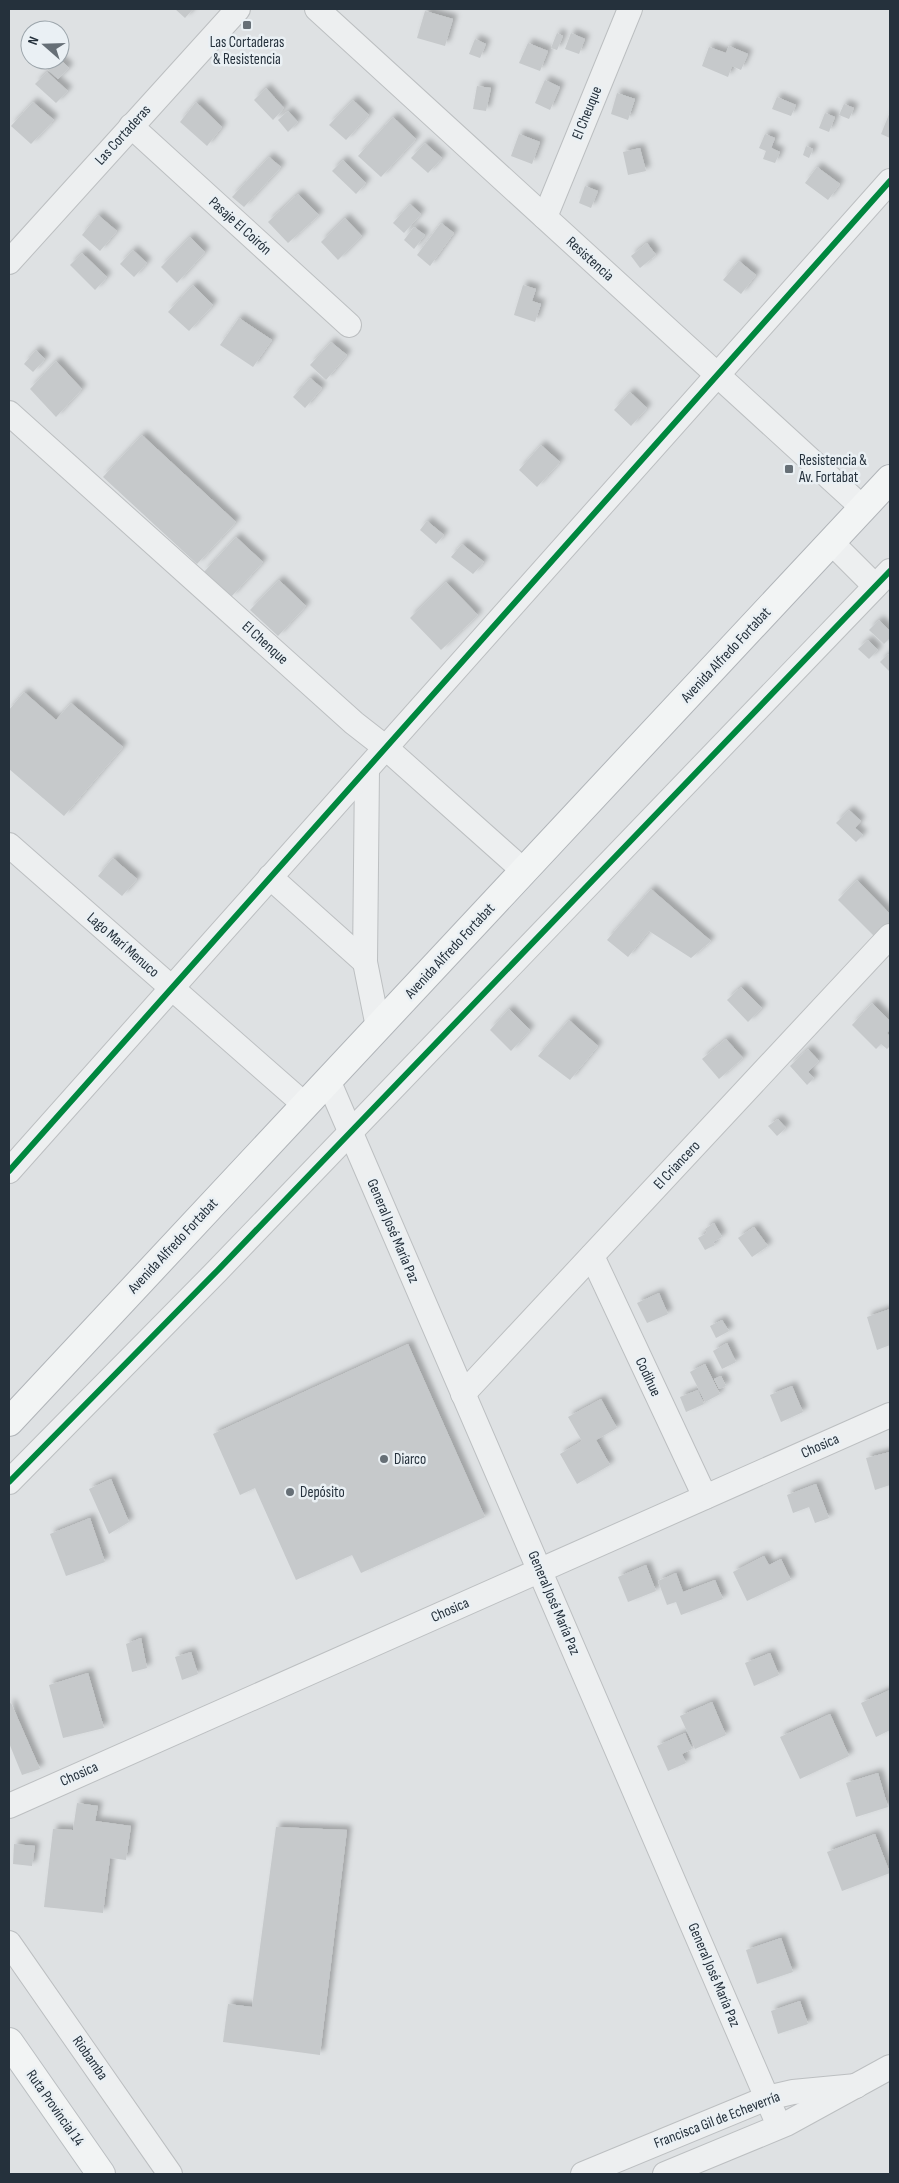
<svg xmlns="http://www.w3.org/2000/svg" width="899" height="2183" font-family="'Sofia Sans Condensed',sans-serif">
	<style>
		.building { fill: #c6c9cb; filter: url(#shadow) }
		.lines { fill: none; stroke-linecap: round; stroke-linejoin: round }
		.minor-casing { stroke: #bcbfc1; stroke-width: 26 }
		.major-casing { stroke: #babec1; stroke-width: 30 }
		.highway-casing { stroke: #b0b4b8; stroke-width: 30 }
		.minor { stroke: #edeff0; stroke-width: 24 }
		.major { stroke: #f2f4f4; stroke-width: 28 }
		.highway { stroke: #f2f4f4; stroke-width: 28 }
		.cycleway-casing { stroke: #eaf0f4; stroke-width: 9 }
		.cycleway { stroke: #00873e; stroke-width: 6 }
		.poi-dot { fill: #666f76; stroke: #eaf0f4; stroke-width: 2 }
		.labels { text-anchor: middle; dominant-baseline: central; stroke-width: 5; stroke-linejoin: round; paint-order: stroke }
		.poi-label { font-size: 15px; fill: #25313c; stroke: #eaf0f4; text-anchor: start }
		.street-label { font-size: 15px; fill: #25313c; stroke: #eaf0f4 }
	</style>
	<defs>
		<filter id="shadow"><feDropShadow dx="4.5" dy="-4.5" stdDeviation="2.5" flood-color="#0004"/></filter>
	</defs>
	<rect width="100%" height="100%" fill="#dee1e3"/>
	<g class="building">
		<path d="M175,9h18l-8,9z"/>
		<path d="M425,11l28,8 -8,27 -28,-8z"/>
		<path d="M557,33l6,3 -6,14 -6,-2z"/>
		<path d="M571,33l14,6 -6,15 -14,-5z"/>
		<path d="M475,39l11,5 -6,14 -11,-4z"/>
		<path d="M528,43l20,8 -8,20 -21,-8z"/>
		<path d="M729,46l19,8 -7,16 -9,-4 -4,11 -26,-11 7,-19 17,6z"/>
		<path d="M50,60h11l8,8 -11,11 -14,-13z"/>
		<path d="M47,72l21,19 -12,12 -21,-19z"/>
		<path d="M545,80l15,7 -10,23 -15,-7z"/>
		<path d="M477,86l14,2 -5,23 -13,-2z"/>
		<path d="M266,88l18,20 -11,12 -19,-20z"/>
		<path d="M617,93l18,6 -7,21 -17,-6z"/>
		<path d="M777,97l19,8 -5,11 -19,-7z"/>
		<path d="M353,100l16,15 -23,25 -17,-15z"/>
		<path d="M33,102l21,18 -23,24 -20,-18z"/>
		<path d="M196,102l26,25 -15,19 -27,-24z"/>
		<path d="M844,104l10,4 -5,11 -10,-4z"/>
		<path d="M288,111l10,11 -10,10 -10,-12z"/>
		<path d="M890,112v26l-9,-4z"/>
		<path d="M825,113l10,4 -6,15 -10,-4z"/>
		<path d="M393,117l23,22 -35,38 -23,-21z"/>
		<path d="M519,134l21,8 -8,22 -21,-8z"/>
		<path d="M765,134l10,4 -4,10 9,4 -5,11 -12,-4 3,-8 -7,-3z"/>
		<path d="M425,143l17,15 -14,15 -17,-15z"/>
		<path d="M806,146l7,3 -4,9 -6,-3z"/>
		<path d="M640,148l6,23 -18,4 -5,-23z"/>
		<path d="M269,157l12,10 -37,40 -12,-10z"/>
		<path d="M343,160l23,23 -10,11 -24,-23z"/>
		<path d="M817,167l23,17 -12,16 -23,-17z"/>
		<path d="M585,186l13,5 -7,17 -12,-5z"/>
		<path d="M298,194l21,21 -31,28 -20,-21z"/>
		<path d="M410,204l11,10 -17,19 -11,-10z"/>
		<path d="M98,215l19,16 -17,20 -18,-16z"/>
		<path d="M345,218l17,18 -24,24 -17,-18z"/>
		<path d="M441,223l13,10 -24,33 -13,-11z"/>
		<path d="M414,227l11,8 -11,14 -10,-9z"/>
		<path d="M190,237l15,15 -28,31 -16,-16z"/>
		<path d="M647,243l9,12 -16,13 -9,-12z"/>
		<path d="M133,250l14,13 -13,14 -14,-13z"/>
		<path d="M82,253l25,24 -12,13 -25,-25z"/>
		<path d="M739,261l17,14 -15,19 -18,-14z"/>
		<path d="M193,285l20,20 -24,26 -21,-19z"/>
		<path d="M523,285l13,4 -4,12 9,3 -6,18 -21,-7z"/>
		<path d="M239,318l33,22 -19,27 -33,-22z"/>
		<path d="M331,342l16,13 -21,25 -16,-15z"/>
		<path d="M36,350l9,9 -12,13 -9,-8z"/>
		<path d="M56,361l26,28 -26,28 -26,-28z"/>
		<path d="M310,378l12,10 -17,20 -12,-11z"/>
		<path d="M630,392l17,16 -16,18 -17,-16z"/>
		<path d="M142,435l94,87 -39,42 -94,-87z"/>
		<path d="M541,445l19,17 -23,25 -18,-17z"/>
		<path d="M427,521l17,14 -8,9 -16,-14z"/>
		<path d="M236,537l27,25 -32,35 -27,-25z"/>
		<path d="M462,544l22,18 -11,12 -22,-17z"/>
		<path d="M279,580l27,26 -28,30 -28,-26z"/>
		<path d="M446,582l32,33 -37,35 -31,-32z"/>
		<path d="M879,620l11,11v7l-6,6 -15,-14z"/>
		<path d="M868,640l10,10 -9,9 -11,-10z"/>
		<path d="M888,654l2,2v16l-10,-10z"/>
		<path d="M24,692l32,28 15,-17 52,44 -59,69 -55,-47v-59z"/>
		<path d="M849,810l12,11 -6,7 8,7 -7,7 -20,-19z"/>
		<path d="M113,858l24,21 -15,17 -24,-20z"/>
		<path d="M857,880l33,34v13l-12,13 -40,-40z"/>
		<path d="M651,889l60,52 -20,17 -42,-27 -21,26 -21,-17z"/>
		<path d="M741,987l21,21 -14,14 -21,-22z"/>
		<path d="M872,1003l18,18v8l-3,4 3,4v9l-3,3 -6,-5 -5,5 -24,-24z"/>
		<path d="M509,1009l21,21 -19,21 -21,-21z"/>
		<path d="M569,1020l29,26 -28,34 -32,-24z"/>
		<path d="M726,1039l17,19 -24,21 -17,-20z"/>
		<path d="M808,1049l11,12 -11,11 6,6 -7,7 -17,-19z"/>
		<path d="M778,1119l8,9 -9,8 -9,-10z"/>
		<path d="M714,1223l8,14 -9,5 2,3 -10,5 -7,-12 9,-5 -2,-4z"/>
		<path d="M754,1227l14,19 -16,11 -14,-19z"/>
		<path d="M659,1293l9,21 -21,9 -10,-20z"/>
		<path d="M890,1309v36l-13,5 -10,-33z"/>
		<path d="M722,1320l7,11 -13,7 -6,-12z"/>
		<path d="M727,1343l9,19 -14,7 -9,-18z"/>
		<path d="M408,1344l77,173 -124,56 -9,-18 -56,25 -41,-92 -15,7 -27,-61z"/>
		<path d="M705,1364l15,30 -15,8 -15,-30z"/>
		<path d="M721,1376l5,10 -7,3 -5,-10z"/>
		<path d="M792,1386l11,26 -22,10 -11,-27z"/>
		<path d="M698,1390l6,14 -18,8 -6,-15z"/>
		<path d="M601,1399l16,29 -21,12 14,25 -33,19 -17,-30 22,-13 -14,-24z"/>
		<path d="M890,1452v33l-15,5 -9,-32z"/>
		<path d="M111,1479l18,43 -20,12 -20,-45z"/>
		<path d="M816,1484l13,34 -14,5 -6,-16 -16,6 -6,-18z"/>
		<path d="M90,1518l15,44 -39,14 -16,-42z"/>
		<path d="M764,1556l5,9 12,-6 10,21 -44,21 -14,-29z"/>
		<path d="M646,1565l10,26 -28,11 -10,-25z"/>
		<path d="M676,1573l7,19 32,-12 8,19 -42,16 -5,-13 -9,3 -9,-24z"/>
		<path d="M141,1638l6,30 -15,4 -6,-28z"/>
		<path d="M191,1652l7,22 -16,6 -7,-23z"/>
		<path d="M770,1653l9,22 -25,11 -9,-23z"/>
		<path d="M88,1673l16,55 -41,10 -14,-53z"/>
		<path d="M890,1690v40l-14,7 -15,-34z"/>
		<path d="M712,1702l14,33 -31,14 -15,-33z"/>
		<path d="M11,1703l29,66 -18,6 -13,-32v-39z"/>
		<path d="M830,1714l19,42 -49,23 -20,-42z"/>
		<path d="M685,1733l7,16 -10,5 4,9 -18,8 -11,-25z"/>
		<path d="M878,1773l10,34 -32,10 -10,-34z"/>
		<path d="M77,1803l21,3 -3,15 36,5 -5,34 -16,-2 -7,55 -59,-6 9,-78 20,1z"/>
		<path d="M276,1827l71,3 -27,225 -97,-13 5,-38 24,3z"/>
		<path d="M875,1834l15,39 -48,18 -15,-39z"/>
		<path d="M14,1844l21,2 -3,20 -19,-2z"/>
		<path d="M781,1938l12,34 -36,12 -11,-34z"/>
		<path d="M800,2001l8,23 -30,10 -7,-23z"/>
	</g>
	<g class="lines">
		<defs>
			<g id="minor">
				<path d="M317,9l546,499"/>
				<path d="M131,126l218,199"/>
				<path d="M545,217l85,-208"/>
				<path d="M9,262l229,-253"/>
				<path d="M9,413l345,310 32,25 138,123"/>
				<path d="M831,542l44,44"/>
				<path d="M367,769l-2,193 13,65"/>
				<path d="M9,845l296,260"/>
				<path d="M270,877l95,85"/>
				<path d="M328,1080l451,1046"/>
				<path d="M9,1171l881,-990"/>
				<path d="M592,1256l113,241"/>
				<path d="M463,1394l427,-458"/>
				<path d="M9,1482l208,-211 673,-700"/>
				<path d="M9,1806l881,-391"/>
				<path d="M9,1943l161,231"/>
				<path d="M583,2174l184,-76 26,-6 63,-6"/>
				<path d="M665,2174l121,-50 104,-57"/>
			</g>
			<path id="major" d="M9,2042l92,132"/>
			<path id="highway" d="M9,1422l881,-943"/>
		</defs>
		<use href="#minor" class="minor-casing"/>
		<use href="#major" class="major-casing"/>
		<use href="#highway" class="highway-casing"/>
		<use href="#minor" class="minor"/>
		<use href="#major" class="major"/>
		<use href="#highway" class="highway"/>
		<defs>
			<g id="cycleway">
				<path d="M9,1171l881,-990"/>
				<path d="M9,1482l208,-211 673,-700"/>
			</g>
		</defs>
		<use href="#cycleway" class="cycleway-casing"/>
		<use href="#cycleway" class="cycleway"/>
	</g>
	<g class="poi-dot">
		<rect x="242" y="20" width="10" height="10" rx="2.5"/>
		<rect x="784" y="464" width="10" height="10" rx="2.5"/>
		<circle cx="384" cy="1459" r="5"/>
		<circle cx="290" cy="1492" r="5"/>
	</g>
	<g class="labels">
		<g class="poi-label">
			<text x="247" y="42" text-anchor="middle">Las Cortaderas<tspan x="247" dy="17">&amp; Resistencia</tspan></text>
			<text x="799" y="460">Resistencia &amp;<tspan x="799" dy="17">Av. Fortabat</tspan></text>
			<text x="394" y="1459">Diarco</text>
			<text x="300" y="1492">Depósito</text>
		</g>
		<g class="street-label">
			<text transform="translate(587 113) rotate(-68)">El Cheuque</text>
			<text transform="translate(123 135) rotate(-48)">Las Cortaderas</text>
			<text transform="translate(240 226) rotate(42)">Pasaje El Coirón</text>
			<text transform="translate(590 259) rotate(42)">Resistencia</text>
			<text transform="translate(265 643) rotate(42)">El Chenque</text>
			<text transform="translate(726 655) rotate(-47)">Avenida Alfredo Fortabat</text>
			<text transform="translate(123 945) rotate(41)">Lago Marí Menuco</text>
			<text transform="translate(450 951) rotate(-47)">Avenida Alfredo Fortabat</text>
			<text transform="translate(677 1165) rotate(-47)">El Criancero</text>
			<text transform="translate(393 1231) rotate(67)">General José María Paz</text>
			<text transform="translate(173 1246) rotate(-47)">Avenida Alfredo Fortabat</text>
			<text transform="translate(648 1377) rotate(65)">Codihue</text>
			<text transform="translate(820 1446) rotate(-24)">Chosica</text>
			<text transform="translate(554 1603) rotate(67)">General José María Paz</text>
			<text transform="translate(450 1610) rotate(-24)">Chosica</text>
			<text transform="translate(79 1774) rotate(-24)">Chosica</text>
			<text transform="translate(714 1975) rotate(67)">General José María Paz</text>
			<text transform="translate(90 2058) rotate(55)">Riobamba</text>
			<text transform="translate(55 2108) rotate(55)">Ruta Provincial 14</text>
			<text transform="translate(717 2120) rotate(-21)">Francisca Gil de Echeverría</text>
		</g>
	</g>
	<rect width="899" height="2183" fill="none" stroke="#25313c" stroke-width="20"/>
	<g transform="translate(45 45) rotate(290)"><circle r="24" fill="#eaf0f4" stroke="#9ba4aa"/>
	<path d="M0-4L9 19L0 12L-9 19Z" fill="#666f76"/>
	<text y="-8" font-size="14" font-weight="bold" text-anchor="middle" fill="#25313c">N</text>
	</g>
</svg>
